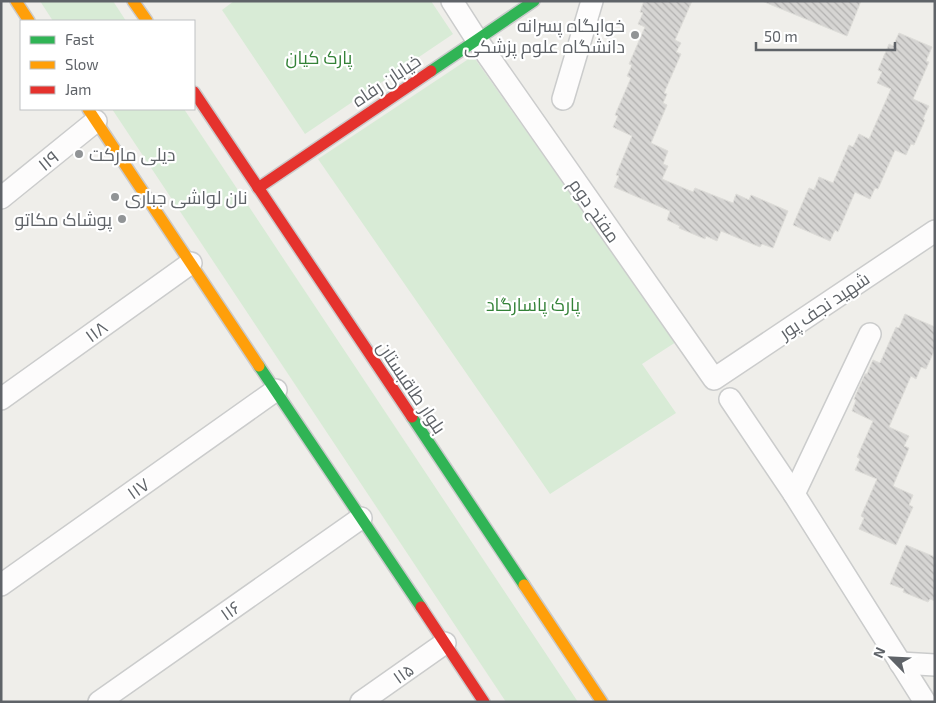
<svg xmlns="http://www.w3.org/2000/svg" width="936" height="703" font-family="'Exo 2',Cairo,sans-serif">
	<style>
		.green { fill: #d8ebd6 }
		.building { fill: url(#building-back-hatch); stroke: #deddd9 }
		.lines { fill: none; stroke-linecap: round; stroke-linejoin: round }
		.street-casing { stroke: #cbcccc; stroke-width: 24 }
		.fast-casing { stroke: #cacacb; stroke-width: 14 }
		.slow-casing { stroke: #cacacb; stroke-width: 14 }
		.jam-casing { stroke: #cacacb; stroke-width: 14 }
		.street { stroke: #fdfcfc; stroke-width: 21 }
		.fast { stroke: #30b455; stroke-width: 11 }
		.slow { stroke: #ff9f0a; stroke-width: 11 }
		.jam { stroke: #e5322d; stroke-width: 11 }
		.poi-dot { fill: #919496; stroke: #fff; stroke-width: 2 }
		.labels { text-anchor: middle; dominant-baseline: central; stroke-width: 4.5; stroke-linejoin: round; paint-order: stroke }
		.poi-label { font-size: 18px; fill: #5f6368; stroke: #fff; text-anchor: end }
		.park-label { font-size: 18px; fill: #348238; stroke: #fff }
		.street-label { font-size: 18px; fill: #5f6368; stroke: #fff }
	</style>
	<defs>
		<pattern id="building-back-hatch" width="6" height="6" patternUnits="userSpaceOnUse" patternTransform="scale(1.25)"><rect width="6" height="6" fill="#d6d5d3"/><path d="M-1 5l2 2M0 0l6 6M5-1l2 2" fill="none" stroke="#b1b0af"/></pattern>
	</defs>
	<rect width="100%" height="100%" fill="#efeeea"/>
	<g class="green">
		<path d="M40,1h73l13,20h-73z"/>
		<path d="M234,1h197l22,33 -148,100 -83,-124z"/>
		<path d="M473,56l203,286 -34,22 34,49 -126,81 -232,-335z"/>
		<path d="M112,109h72l394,593h-72z"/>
	</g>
	<g class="building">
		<path d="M644,1h48l-17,39 6,3 -5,9 5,2 -17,39 3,1 -4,9 4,2 -16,38 17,8 -5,13 5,2 -6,13 31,13 2,-4 38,15 3,-9 13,6 2,-5 37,16 -15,37 -11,-4 -2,3 -39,-16 -4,10 -11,-5 -1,3 -26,-11 1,-2 -13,-6 3,-9 -56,-24 5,-11 -3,-1 16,-39 -19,-9 5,-11 -3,-1 16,-37 -4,-2 5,-11 -3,-1 16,-37 -7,-3 5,-11 -3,-1z"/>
		<path d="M762,1h99l-14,35z"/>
		<path d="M899,33l33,14 -6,14 3,1 -16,37 16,7 -6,13 2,1 -11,25 -3,-1 -5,11 -11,-5 -17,39 -3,-1 -5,11 -15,-7 -17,40 -3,-2 -5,11 -37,-16 16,-37 5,2 5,-13 14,6 16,-38 4,2 6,-13 10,5 22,-50 -14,-6 5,-11 -4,-2 11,-26 4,2z"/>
		<path d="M905,314l30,13v22l-9,20 -5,-2 -5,12 -5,-3 -22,51 20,9 -5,10 5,2 -16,38 20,9 -4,10 4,2 -17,38 -37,-16 5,-11 -3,-2 16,-37 -22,-9 5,-11 -3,-2 16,-36 -21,-10 4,-11 -2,-1 11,-25h2l6,-14 7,3 16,-36 3,1z"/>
		<path d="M906,545l29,12v44l-5,-2 -2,3 -25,-10 1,-3 -14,-5z"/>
	</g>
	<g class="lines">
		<defs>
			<g id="street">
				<path d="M452,1l25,39 237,339 221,-148"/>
				<path d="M563,99l29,-98"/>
				<path d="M1,198l95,-77"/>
				<path d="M870,334l-76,160 131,208"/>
				<path d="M1,399l190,-136"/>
				<path d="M730,399l64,95"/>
				<path d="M1,585l275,-195"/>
				<path d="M900,663l35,2"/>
				<path d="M99,702l262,-184"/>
				<path d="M361,702l84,-59"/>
			</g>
			<g id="fast">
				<path d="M431,71l103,-70"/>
				<path d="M259,366l162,241"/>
				<path d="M412,417l112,168"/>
			</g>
			<g id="slow">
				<path d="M16,1l13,20"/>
				<path d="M133,1l14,20"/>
				<path d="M88,109l171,257"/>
				<path d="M524,585l78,117"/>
			</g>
			<g id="jam">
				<path d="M194,92l218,325"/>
				<path d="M258,188l173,-117"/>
				<path d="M421,607l63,95"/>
			</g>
		</defs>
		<use href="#street" class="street-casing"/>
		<use href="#fast" class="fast-casing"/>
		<use href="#slow" class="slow-casing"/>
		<use href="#jam" class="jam-casing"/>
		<use href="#street" class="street"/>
		<use href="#fast" class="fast"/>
		<use href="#slow" class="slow"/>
		<use href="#jam" class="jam"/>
	</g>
	<g class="poi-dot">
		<circle cx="635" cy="35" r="5"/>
		<circle cx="79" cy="154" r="5"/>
		<circle cx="115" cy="197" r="5"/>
		<circle cx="122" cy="219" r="5"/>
	</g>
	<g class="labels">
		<g class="poi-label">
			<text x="625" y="25">خوابگاه پسرانه<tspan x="625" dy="21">دانشگاه علوم پزشکی</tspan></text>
			<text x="89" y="154" text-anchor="start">دیلی مارکت</text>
			<text x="125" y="197" text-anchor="start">نان لواشی جباری</text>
			<text x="112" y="219">پوشاک مکاتو</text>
		</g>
		<g class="park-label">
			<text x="319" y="57">پارک کیان</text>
			<text x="533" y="304">پارک پاسارگاد</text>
		</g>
		<g class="street-label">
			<text transform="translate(386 80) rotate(-34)">خیابان رفاه</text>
			<text transform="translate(48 160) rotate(-39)">۱۱۹</text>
			<text transform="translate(595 210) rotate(55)">مفتح دوم</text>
			<text transform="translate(824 305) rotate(-34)">شهید نجف پور</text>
			<text transform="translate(96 331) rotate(-36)">۱۱۸</text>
			<text transform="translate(412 387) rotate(56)">بلوار طاقبستان</text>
			<text transform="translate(138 488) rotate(-35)">۱۱۷</text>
			<text transform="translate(230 610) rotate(-35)">۱۱۶</text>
			<text transform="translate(403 673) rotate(-35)">۱۱۵</text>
		</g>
	</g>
	<rect width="936" height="703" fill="none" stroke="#5f6368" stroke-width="5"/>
	<rect x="20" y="20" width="175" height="90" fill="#ffffff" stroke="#bfc1c3"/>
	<rect x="30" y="36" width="25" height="8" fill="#30b455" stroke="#bfc1c3"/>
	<text x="65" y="45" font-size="15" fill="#5f6368">Fast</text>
	<rect x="30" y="61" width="25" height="8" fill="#ff9f0a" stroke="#bfc1c3"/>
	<text x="65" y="70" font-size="15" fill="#5f6368">Slow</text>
	<rect x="30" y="86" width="25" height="8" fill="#e5322d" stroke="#bfc1c3"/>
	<text x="65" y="95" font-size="15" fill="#5f6368">Jam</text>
	<g transform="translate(891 658) rotate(294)" stroke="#ffffff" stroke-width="4" paint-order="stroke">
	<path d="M0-4L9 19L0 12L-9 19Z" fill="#5f6368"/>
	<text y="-8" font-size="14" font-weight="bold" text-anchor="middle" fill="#5f6368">N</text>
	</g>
	<path d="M756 42v8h139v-8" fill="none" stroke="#5f6368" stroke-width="2.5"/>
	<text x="764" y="42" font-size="15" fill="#5f6368" stroke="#ffffff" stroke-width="4" paint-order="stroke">50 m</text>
</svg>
